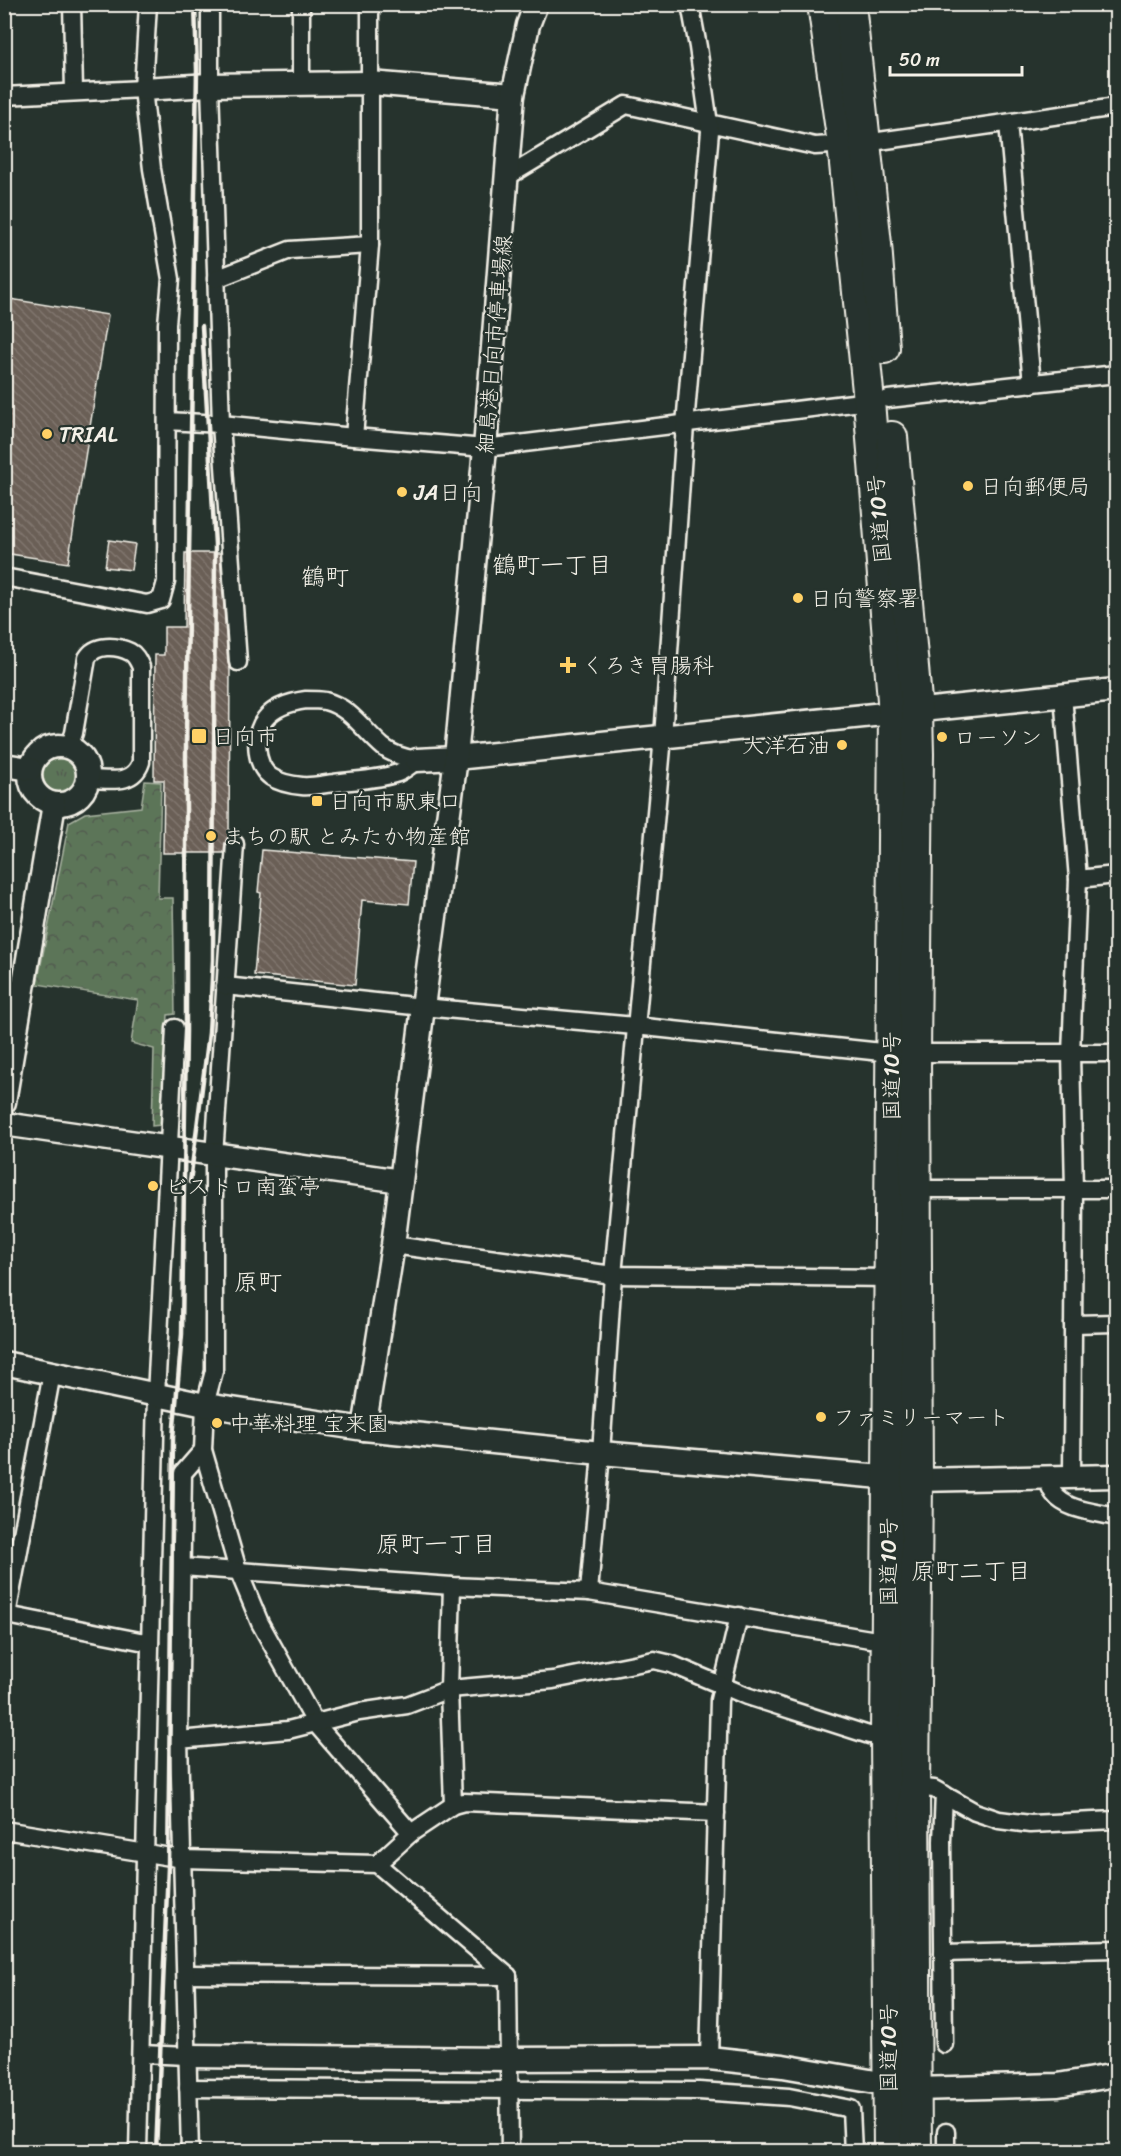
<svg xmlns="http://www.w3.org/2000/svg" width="1121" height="2156" font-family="Sriracha,'Klee One',sans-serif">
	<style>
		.grass { fill: url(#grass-tufts); stroke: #a8b2a0; stroke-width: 1.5 }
		.park { fill: url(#park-crowns); stroke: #a8b2a0; stroke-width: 1.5 }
		.building { fill: url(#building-back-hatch); stroke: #f4f1e8; stroke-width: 1.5 }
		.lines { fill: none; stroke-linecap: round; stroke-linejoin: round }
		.street-casing { stroke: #f4f1e8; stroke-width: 21 }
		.secondary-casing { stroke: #f4f1e8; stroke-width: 27 }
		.highway-casing { stroke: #f4f1e8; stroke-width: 34 }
		.street { stroke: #26332d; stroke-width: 16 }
		.secondary { stroke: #26332d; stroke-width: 22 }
		.highway { stroke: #26332d; stroke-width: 30 }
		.rail { stroke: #f4f1e8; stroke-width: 4.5 }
		.poi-dot { fill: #ffd166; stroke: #26332d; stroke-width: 2 }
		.labels { text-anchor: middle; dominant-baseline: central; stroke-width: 4.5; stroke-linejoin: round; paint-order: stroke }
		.street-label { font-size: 22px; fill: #f4f1e8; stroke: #26332d }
		.poi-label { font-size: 22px; fill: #f4f1e8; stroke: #26332d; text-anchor: start }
		.neighbourhood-label { font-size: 24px; fill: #f4f1e8; stroke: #26332d }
	</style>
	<defs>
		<pattern id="grass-tufts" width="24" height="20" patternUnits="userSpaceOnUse" patternTransform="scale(1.5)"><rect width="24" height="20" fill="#5c7459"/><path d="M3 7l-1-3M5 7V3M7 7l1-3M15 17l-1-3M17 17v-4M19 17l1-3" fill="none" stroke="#525c4f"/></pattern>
		<pattern id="park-crowns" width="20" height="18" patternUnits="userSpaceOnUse" patternTransform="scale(1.5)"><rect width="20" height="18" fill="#5c7459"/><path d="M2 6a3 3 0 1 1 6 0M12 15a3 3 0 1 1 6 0" fill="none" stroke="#525c4f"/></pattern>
		<pattern id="building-back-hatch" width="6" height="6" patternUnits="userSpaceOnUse" patternTransform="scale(1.5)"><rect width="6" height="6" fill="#6a5f56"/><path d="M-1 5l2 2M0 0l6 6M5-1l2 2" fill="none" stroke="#80766e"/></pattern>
	</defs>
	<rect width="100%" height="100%" fill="#26332d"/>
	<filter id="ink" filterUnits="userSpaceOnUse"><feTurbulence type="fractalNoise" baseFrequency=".0167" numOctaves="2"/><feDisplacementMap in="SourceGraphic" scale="12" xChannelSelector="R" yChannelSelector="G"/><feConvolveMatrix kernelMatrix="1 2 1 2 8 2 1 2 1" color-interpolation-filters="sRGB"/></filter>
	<g filter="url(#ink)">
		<circle class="grass" cx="60" cy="775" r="17"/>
		<path class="park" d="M145,781l16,1 -3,116h15l2,116 -7,1 -7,110 -9,1 2,-77 -23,-6 7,-43 -101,-16 32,-162 16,-9 56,-6z"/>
		<g class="building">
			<path d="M4,298l104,17 -40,248 -64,-10z"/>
			<path d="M109,540l26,4 -4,26 -26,-3z"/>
			<path d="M185,553h35l8,110 2,6 -1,167 -4,7 -1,10h-61l1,-73h-10l1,-125h9v-28h20z"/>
			<path d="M262,850l151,12 -4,42 -47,-4 -7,85 -101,-10 7,-82 -3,-1z"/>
		</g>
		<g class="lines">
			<defs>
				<g id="street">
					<path d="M72,4l2,87"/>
					<path d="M210,4v81l11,339 133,13 131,11 384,-47"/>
					<path d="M301,4v80"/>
					<path d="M4,96l139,-7"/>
					<path d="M1008,123l24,261"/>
					<path d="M507,177l119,-72 189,41 50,-3 251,-36"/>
					<path d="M216,279l74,-29 80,-5"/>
					<path d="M888,399l228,-25"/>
					<path d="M167,421l54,3 17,238"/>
					<path d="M354,437l16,-192v-241"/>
					<path d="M4,577l143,27 14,-4 5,-18 1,-258 4,-45 -19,-110 -9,-80 5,-85"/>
					<path d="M1063,695l15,184 -7,175 3,136 -2,286"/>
					<path d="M306,700c6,0 13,0 19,1 25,6 39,30 58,46 10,8 21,11 34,13 -6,5 -12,10 -19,13 -21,7 -43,7 -64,10 -10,1 -22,4 -32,3 -11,-1 -22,-3 -31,-9 -16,-11 -18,-43 -6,-58 10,-13 27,-17 41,-19z"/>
					<path d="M69,747l5,-14 13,-75c8,-14 29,-13 43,-6 6,3 8,9 11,15v95c-8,24 -32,17 -52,17"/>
					<path d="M235,844l-21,312v215l-9,34 -2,45 35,120 22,53 56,101 95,109 42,-28 11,-3 252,11"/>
					<path d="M1078,879l38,-4"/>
					<path d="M225,986l198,21 212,19 256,27h225"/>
					<path d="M917,1189h199"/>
					<path d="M393,1245l220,30 278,3"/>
					<path d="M1073,1324l43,-1"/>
					<path d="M1046,1476c3,6 4,13 8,18 13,17 43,18 62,23"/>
					<path d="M182,1567l270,19 137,6 281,47h17"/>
					<path d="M452,1586l-3,103 4,116"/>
					<path d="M589,1592l12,-139 12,-178 50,-538 22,-312 25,-294 -12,-84 -8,-43"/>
					<path d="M4,1615h3l45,-242"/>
					<path d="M7,1615l143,28"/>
					<path d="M179,1740l4,-267 20,-23"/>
					<path d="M914,1787l20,2 41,23 24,8 31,4 86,-4"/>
					<path d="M944,1794l-2,47 2,203"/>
					<path d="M4,1830l179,29 194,5 131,112 2,176"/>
					<path d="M377,1864l34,-31"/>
					<path d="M943,1953l173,-4"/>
					<path d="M186,1974l322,2"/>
					<path d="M141,2054l47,2"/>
					<path d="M709,2058l10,-358 20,-84"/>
					<path d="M188,2088l511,3 90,6 62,12 2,43"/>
					<path d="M138,2152l18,-757 19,-367"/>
					<path d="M190,2152l-11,-412 109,-10 71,-18 48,-7 42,-16 104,-9 101,-20 17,4 76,32 122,39h17"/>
					<path d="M946,2152v-20"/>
				</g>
				<g id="secondary">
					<path d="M143,89l67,-4 160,-2 143,12"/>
					<circle cx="59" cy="775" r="29"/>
					<path d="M417,760l39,-2 660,-68"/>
					<path d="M4,765l26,4"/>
					<path d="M4,1102l50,-298"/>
					<path d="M4,1124l397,57"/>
					<path d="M4,1363l201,42 159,24 237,24 316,27 199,-4"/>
					<path d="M364,1429l29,-184 30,-238 33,-249 29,-310 28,-353 15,-70 8,-21"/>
					<path d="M188,2056l321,3 200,-1 74,8 133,23 142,-4 58,-10"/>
				</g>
				<g id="highway">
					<path d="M823,4l20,140 26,257 25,312 -8,1022 3,417"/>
					<path d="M850,4l26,240 8,104"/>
					<path d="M892,437l25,274 1,43 -3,300 2,426 -3,307 2,365"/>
				</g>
			</defs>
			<use href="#street" class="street-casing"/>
			<use href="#secondary" class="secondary-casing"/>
			<use href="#highway" class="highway-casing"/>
			<use href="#street" class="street"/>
			<use href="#secondary" class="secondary"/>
			<use href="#highway" class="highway"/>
			<g class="rail">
				<path d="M190,1182l19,-149 4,-73 2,-416 -13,-218"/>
				<path d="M156,2152l12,-285 5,-429 9,-104 4,-303v-294l11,-667 -2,-66"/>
			</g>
		</g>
	</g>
	<g class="poi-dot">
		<circle cx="47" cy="434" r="6"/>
		<circle cx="968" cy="486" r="6"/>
		<circle cx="402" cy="492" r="6"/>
		<circle cx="798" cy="598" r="6"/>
		<path d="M565 656h6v6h6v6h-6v6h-6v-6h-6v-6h6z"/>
		<rect x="191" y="728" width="16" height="16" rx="3"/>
		<circle cx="942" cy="737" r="6"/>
		<circle cx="842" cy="745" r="6"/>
		<rect x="311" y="795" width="12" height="12" rx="3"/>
		<circle cx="211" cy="836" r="6"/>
		<circle cx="153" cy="1186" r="6"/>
		<circle cx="821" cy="1417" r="6"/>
		<circle cx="217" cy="1423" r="6"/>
	</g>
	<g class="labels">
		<g class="street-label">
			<text transform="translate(494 344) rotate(-85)">細島港日向市停車場線</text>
			<text transform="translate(879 519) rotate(-95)">国道10号</text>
			<text transform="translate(891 1076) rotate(-90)">国道10号</text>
			<text transform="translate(888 1562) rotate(-90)">国道10号</text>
			<text transform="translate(888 2048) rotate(-90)">国道10号</text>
		</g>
		<g class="poi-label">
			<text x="59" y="434">TRIAL</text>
			<text x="980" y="486">日向郵便局</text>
			<text x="414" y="492">JA日向</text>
			<text x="810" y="598">日向警察署</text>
			<text x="582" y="665">くろき胃腸科</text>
			<text x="212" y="736">日向市</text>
			<text x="954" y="737">ローソン</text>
			<text x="830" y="745" text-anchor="end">大洋石油</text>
			<text x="329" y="801">日向市駅東口</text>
			<text x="223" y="836">まちの駅 とみたか物産館</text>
			<text x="165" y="1186">ビストロ南蛮亭</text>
			<text x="833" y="1417">ファミリーマート</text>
			<text x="229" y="1423">中華料理 宝来園</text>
		</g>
		<g class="neighbourhood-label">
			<text x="552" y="565">鶴町一丁目</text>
			<text x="325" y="577">鶴町</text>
			<text x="258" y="1282">原町</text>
			<text x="436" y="1544">原町一丁目</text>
			<text x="971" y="1571">原町二丁目</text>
		</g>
	</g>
	<rect width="1121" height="2156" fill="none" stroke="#26332d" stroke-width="24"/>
	<rect x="12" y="12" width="1097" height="2132" fill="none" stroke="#f4f1e8" stroke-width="2" filter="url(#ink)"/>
	<path d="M890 66v9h132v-9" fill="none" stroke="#f4f1e8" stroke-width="3"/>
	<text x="899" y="66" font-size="18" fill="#f4f1e8" stroke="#26332d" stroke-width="4.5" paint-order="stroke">50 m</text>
</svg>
